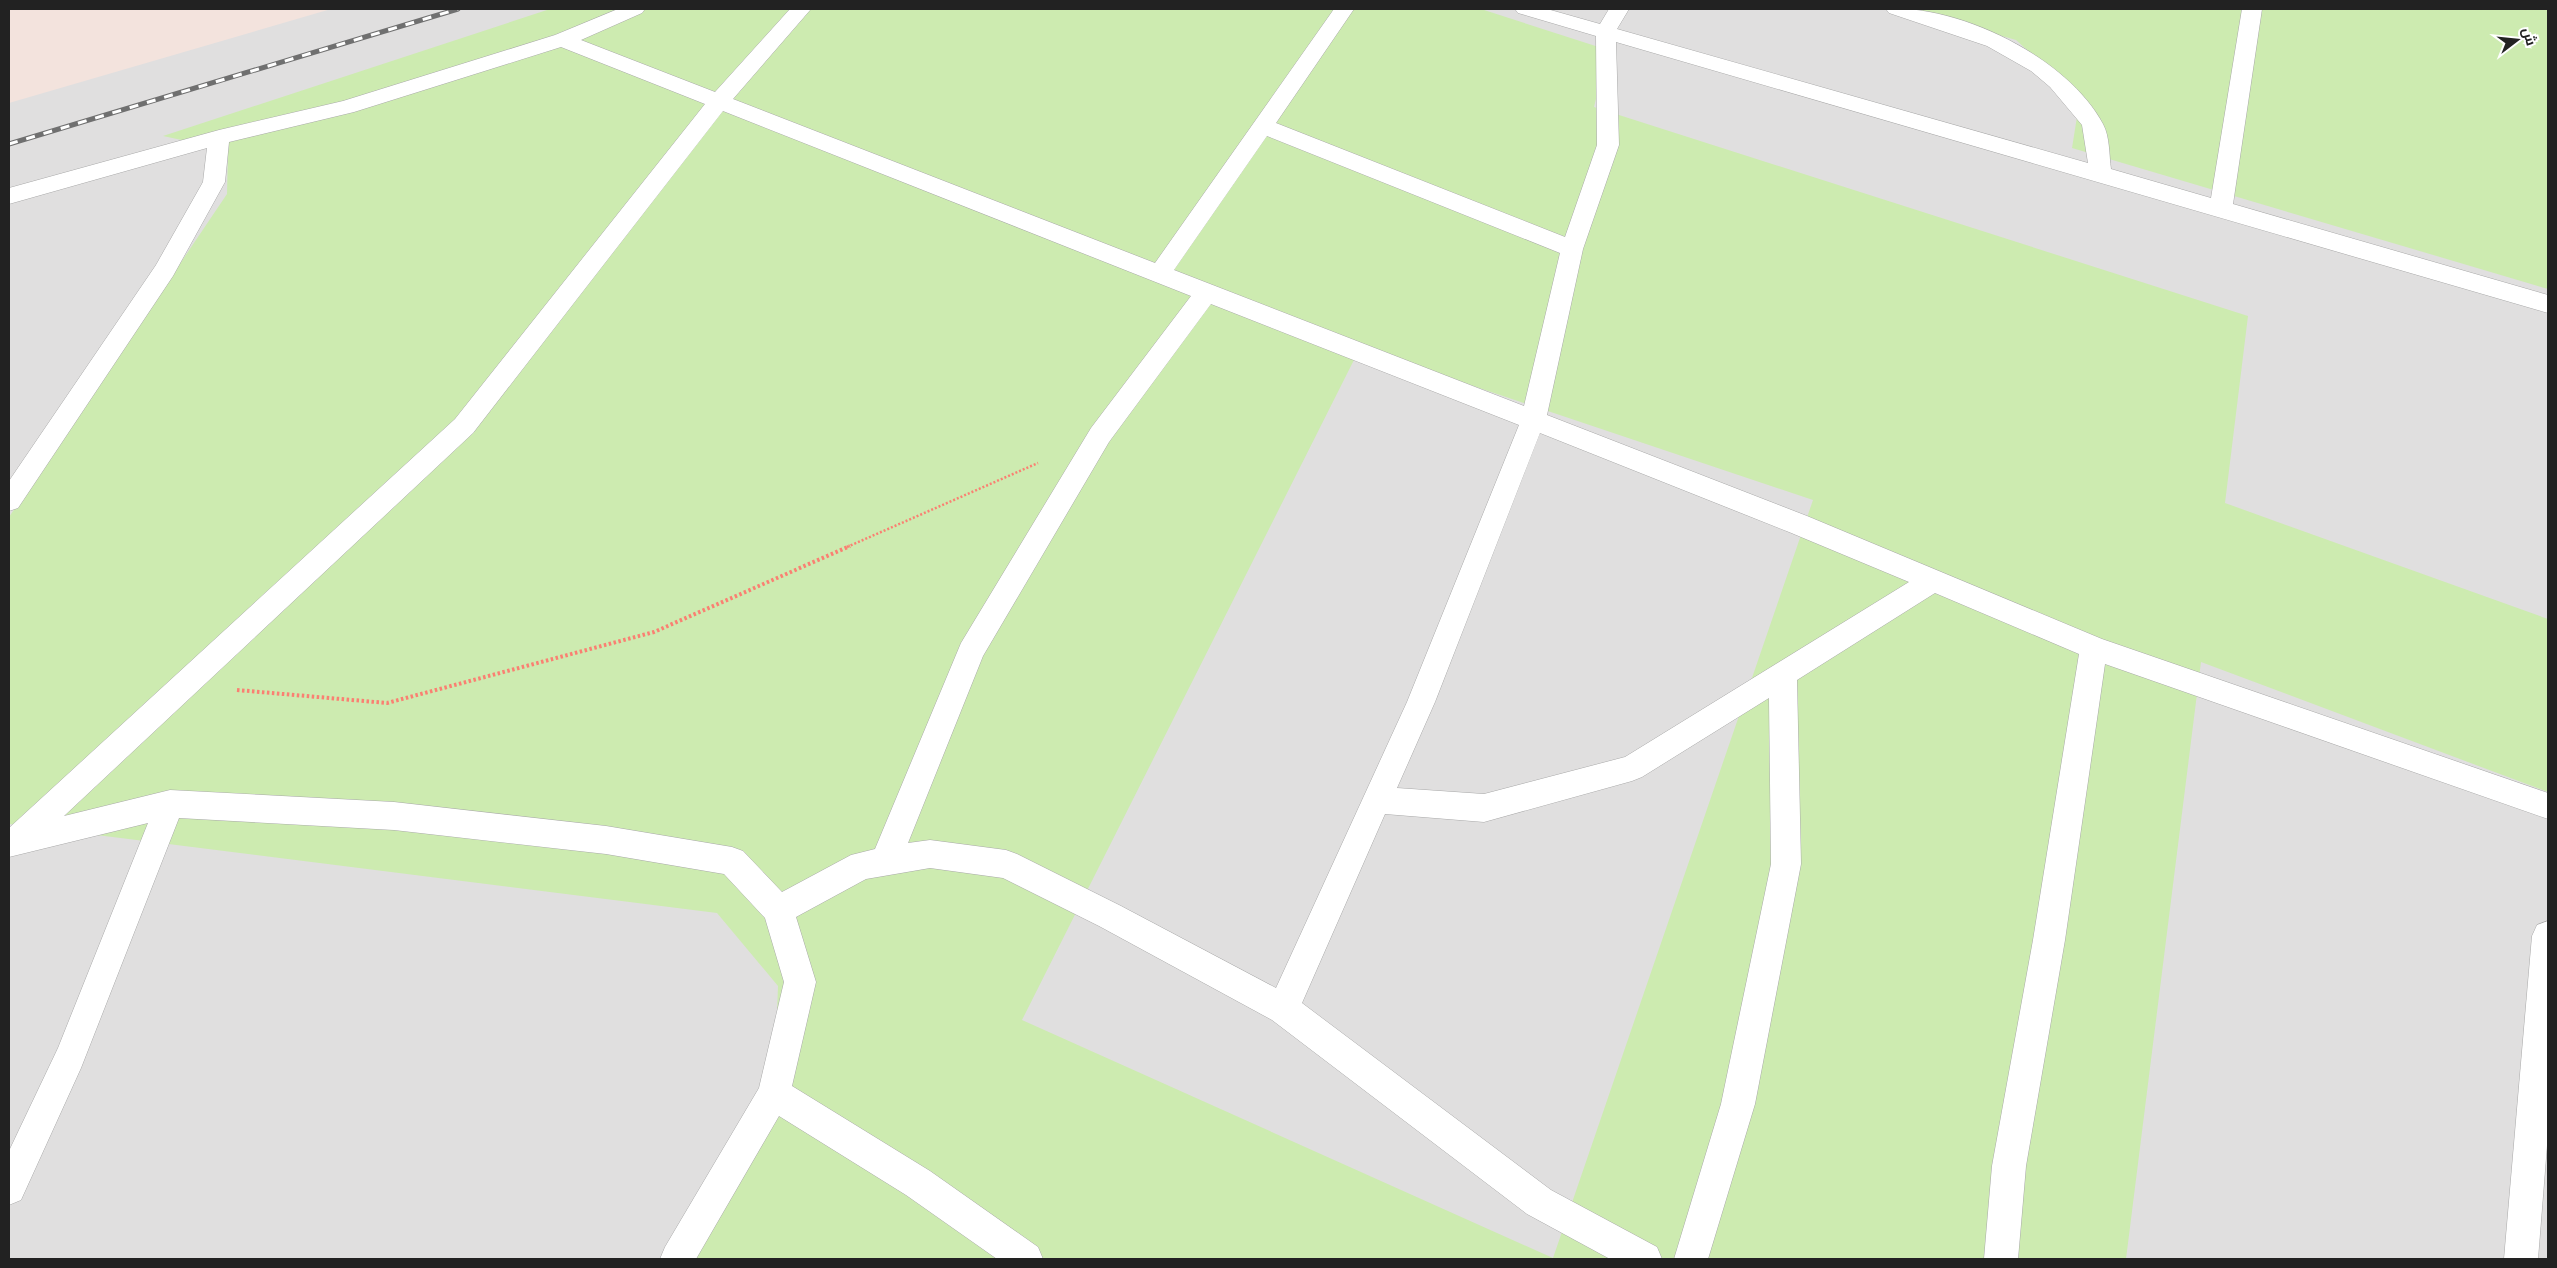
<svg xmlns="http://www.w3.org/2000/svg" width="2557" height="1268" font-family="'DM Sans',Cairo,sans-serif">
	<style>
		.residential { fill: #e0dfdf }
		.military { fill: #f3e3dd }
		.grass { fill: #cdebb0; fill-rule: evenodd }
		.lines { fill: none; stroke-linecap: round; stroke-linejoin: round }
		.minor-casing { stroke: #a9a9a9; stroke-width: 1 }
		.path-far1 { stroke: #fa8072; stroke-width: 2.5; stroke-dasharray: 2 2; stroke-linecap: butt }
		.path { stroke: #fa8072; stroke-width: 4; stroke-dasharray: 2.5 2.5; stroke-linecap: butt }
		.minor { fill: #fff; fill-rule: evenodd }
		.rail-casing { stroke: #707070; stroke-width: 5 }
		.rail { stroke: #fff; stroke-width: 3; stroke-dasharray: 9; stroke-linecap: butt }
	</style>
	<rect width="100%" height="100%" fill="#f2efe9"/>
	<rect class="residential" x="9" y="9" width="2539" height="1250"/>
	<path class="military" d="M9,9h322l-322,94z"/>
	<g class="grass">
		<path d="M550,9h931l127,41 -14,57 654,209 -23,187 323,116v173l-347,-130 -75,597h-1463l112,-190 3,-83 -61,-73 -708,-89v-307l218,-323 1,-44 -65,-14zM1360,348l453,152 -260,758 -531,-238z"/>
		<path d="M1907,9h641v280l-476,-141 8,-50 -64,-58z"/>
	</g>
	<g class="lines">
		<defs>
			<g id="minor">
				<path d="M618,9h27l-3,4 -61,27 134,52 75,-83h21l-78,90 422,164 179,-254h20l-78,114 289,114 32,-92 -1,-109 -78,-23 -3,-4h32l53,15 9,-15h20l-12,20 471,134 -6,-38 -32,-38 -19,-16 -44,-25 -98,-33 -3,-4c73,-5 182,49 217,115 7,13 6,31 8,45l100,29 31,-189h20l-29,195 315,91v18l-932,-271 3,103 -36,104 -36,166 260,101 295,123 446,154v26l-443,-155 -40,276 -39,226 -8,93h-34l8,-93 41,-226 46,-286 -144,-61 -138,87 4,184 -46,240 -47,155h-34l47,-155 50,-240 -2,-166 -127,79 -10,4 -148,41 -99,-8 -83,189 249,187 106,57 5,12h-52l-83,-45 -255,-194 -173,-94 -96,-48 -73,-10 -64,11 -70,38 20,65 -24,104 138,85 108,76 5,12h-46l-91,-64 -127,-79 -83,143h-36l5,-12 94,-159 25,-106 -19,-64 -41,-44 -118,-20 -212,-24 -215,-12 -98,250 -60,132 -12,5v-54l49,-103 90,-225 -139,34v-29l446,-409 250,-315 -144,-57 -207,65 -125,30 -4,40 -52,94 -155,232 -9,3v-30l147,-216 47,-83 4,-34 -198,56v-16l210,-58 124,-29 212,-66zM723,111l468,185 -100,132 -130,215 -86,206 -24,6 -69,37 -39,-41 -11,-4 -126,-21 -212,-24 -224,-12 -106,26 409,-383zM1267,136l293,117 -36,153 -350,-136zM1211,304l308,121 -112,277 -131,286 -155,-82 -104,-52 -11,-4 -76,-10 -22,3 75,-187 126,-214zM1540,433l249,99 120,50 -284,175 -141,37 -87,-6 38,-86z"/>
				<path d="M2548,921v212l-10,126h-34l28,-323 5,-11z"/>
			</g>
		</defs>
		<use href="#minor" class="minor-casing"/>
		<path class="path-far1" d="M847,547l191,-84"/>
		<path class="path" d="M237,690l150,13 267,-71 196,-86"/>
		<use href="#minor" class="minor"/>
		<defs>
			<path id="rail" d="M9,144l449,-135"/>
		</defs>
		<use href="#rail" class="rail-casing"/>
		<use href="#rail" class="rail"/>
	</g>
	<rect width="2557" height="1268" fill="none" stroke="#222222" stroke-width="20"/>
	<g transform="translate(2517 40) rotate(74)" stroke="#ffffff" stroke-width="4" paint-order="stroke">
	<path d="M0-4L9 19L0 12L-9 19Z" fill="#222222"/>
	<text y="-8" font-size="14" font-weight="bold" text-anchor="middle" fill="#222222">ش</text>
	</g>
</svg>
